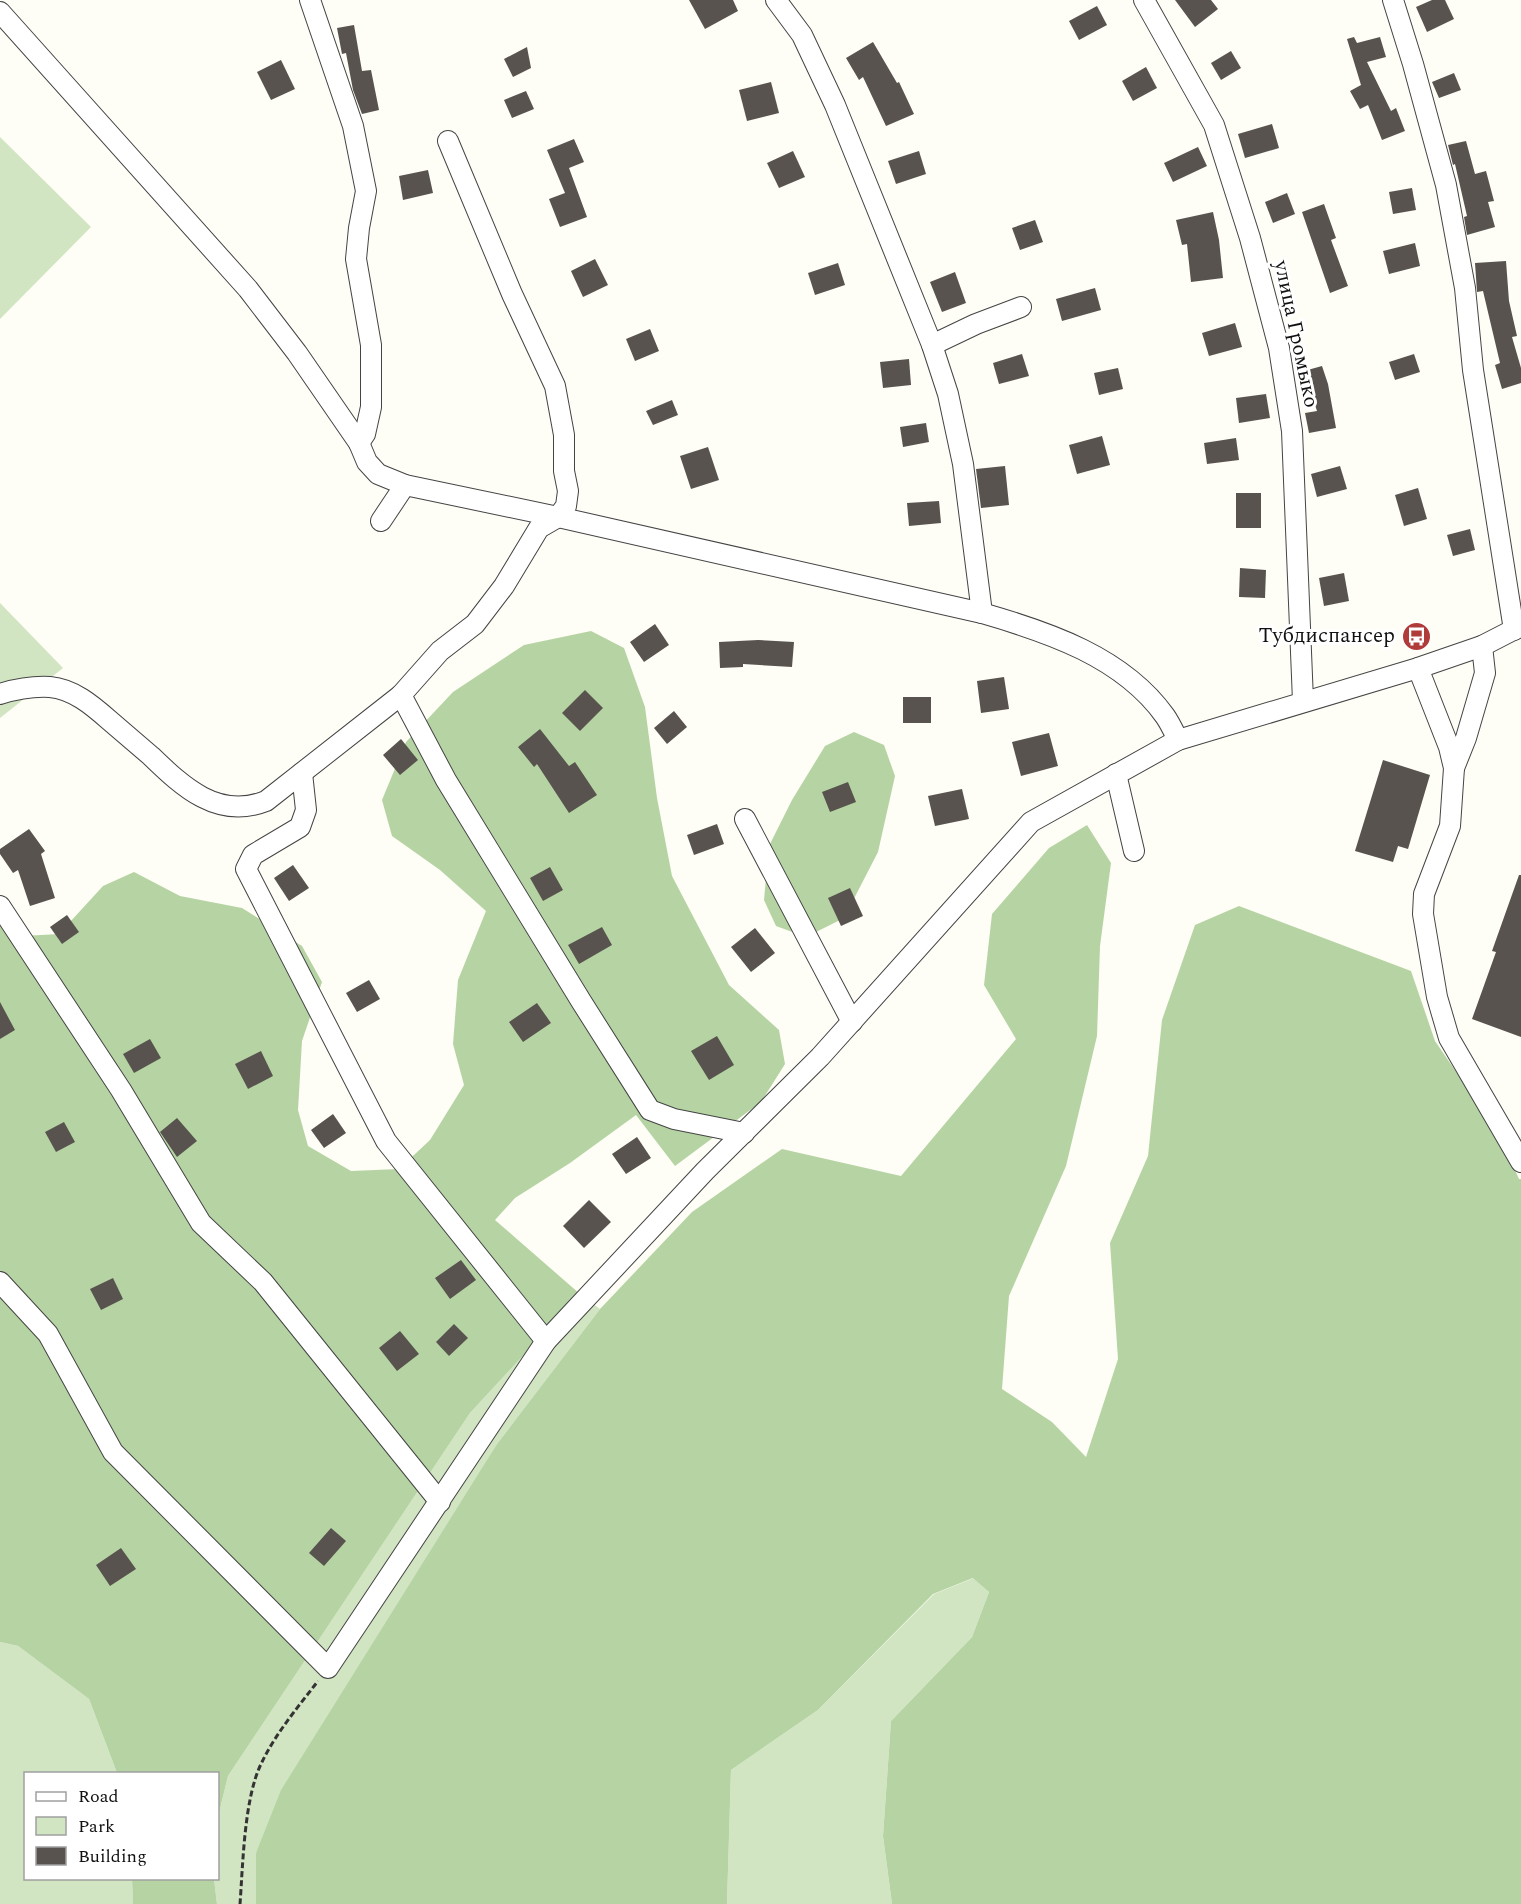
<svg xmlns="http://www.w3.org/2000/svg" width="1521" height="1904" font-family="Spectral,serif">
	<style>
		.green { fill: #d2e5c2 }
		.forest { fill: #b6d4a3 }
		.building { fill: #58534e }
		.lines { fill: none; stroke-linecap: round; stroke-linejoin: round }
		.minor-casing { stroke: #444; stroke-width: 22 }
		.path { stroke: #333; stroke-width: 3; stroke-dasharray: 6 3; stroke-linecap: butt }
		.minor { stroke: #fff; stroke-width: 20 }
		.labels { text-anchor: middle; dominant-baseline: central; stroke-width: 6; stroke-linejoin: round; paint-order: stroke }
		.street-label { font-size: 21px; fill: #111; stroke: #fff }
		.poi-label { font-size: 21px; fill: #111; stroke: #fff; text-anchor: end }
	</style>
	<rect width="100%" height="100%" fill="#fefdf6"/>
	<g class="green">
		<path d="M0,137l91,90 -91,92z"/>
		<path d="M0,603l63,65 -63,50z"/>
		<path d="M580,1294l20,15 -103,135 -241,409v51h-39l-3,-25 4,-1v-61l10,-41 242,-363z"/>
		<path d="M974,1578l15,14 -17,45 -81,84 -8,115 9,68h-165l4,-134 87,-60 116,-116z"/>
		<path d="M0,1642l18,4 71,53 28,74 -91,1v104l106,1 1,25h-133z"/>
	</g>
	<g class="forest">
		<path d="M591,631l33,17 21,59 12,91 15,78 57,109 50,45 6,34 -24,38 -86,64 -39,-51 -66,48 -55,35 -20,22 85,74 -110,119 -242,363 -10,41v-43l-101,-1 -28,-74 -71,-53 -18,-4v-724l23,18 36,-2 44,-48 31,-14 46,24 62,12 60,38 20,36 -20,59 -4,69 10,36 43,25 48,-2 31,-29 34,-55 -11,-41 5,-64 28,-69 -46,-41 -48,-34 -10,-36 24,-58 47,-50 71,-47z"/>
		<path d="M854,732l30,13 11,31 -17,76 -34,66 -38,19 -30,-11 -12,-26 5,-54 23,-46 33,-54z"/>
		<path d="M1087,825l24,38 -11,83 -3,90 -31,130 -57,130 -7,93 50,33 34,35 32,-98 -8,-116 38,-87 14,-136 33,-95 44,-19 172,65 24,70 65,95 19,43h2v725h-629l-9,-68 8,-115 81,-84 17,-45 -16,-14 -40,16 -115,116 -87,60 -4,134h-471v-51l25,-63 216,-346 103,-135 92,-97 90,-63 119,27 115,-137 -32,-54 8,-71 57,-66z"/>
		<path d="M132,1879h82l3,25h-84z"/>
	</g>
	<g class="building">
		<path d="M689,0h44l5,11 -33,18z"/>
		<path d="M1175,0h36l7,9 -23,18z"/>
		<path d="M1432,0h13l9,19 -27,13 -11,-25z"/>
		<path d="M1097,6l10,19 -28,15 -10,-19z"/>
		<path d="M354,25l8,46 9,-1 8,40 -17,4 -9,-24 -7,-37 -4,1 -5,-26z"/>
		<path d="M1354,37l3,6 23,-6 6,20 -19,5 24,49 5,-3 9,23 -23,9 -14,-35 -8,4 -10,-18 11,-6 -14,-46z"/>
		<path d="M873,42l24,41 2,-1 15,32 -28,12 -23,-49 -4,3 -13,-22z"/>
		<path d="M527,47l4,21 -18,9 -9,-18z"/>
		<path d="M1231,51l10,17 -20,12 -10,-17z"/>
		<path d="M281,60l14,29 -24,11 -14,-28z"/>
		<path d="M1146,67l11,21 -24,13 -11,-20z"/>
		<path d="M1454,73l7,17 -22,8 -7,-16z"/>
		<path d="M771,82l8,31 -32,8 -8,-31z"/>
		<path d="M526,91l8,18 -22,9 -8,-18z"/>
		<path d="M1272,124l7,24 -34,10 -7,-24z"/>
		<path d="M574,139l10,23 -15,6 18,49 -27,10 -11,-28 16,-6 -18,-43z"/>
		<path d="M1466,141l9,33 11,-3 8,30 -6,1 7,25 -28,8 -3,-18 3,-1 -12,-52 -2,1 -5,-20z"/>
		<path d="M1198,147l9,19 -34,16 -9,-19z"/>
		<path d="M793,151l12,26 -26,11 -12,-25z"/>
		<path d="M919,151l7,23 -30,10 -8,-23z"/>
		<path d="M428,170l5,23 -30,7 -4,-24z"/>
		<path d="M1412,188l4,22 -23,4 -4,-22z"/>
		<path d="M1287,193l8,21 -22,9 -8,-21z"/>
		<path d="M1324,204l12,34 -5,2 17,46 -18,7 -28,-81z"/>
		<path d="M1213,212l6,28 4,38 -32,4 -4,-38 -5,1 -6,-25z"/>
		<path d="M1035,220l8,22 -23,8 -8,-22z"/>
		<path d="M1415,243l5,23 -31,8 -6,-23z"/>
		<path d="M595,259l13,26 -25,12 -12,-26z"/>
		<path d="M1506,261l3,40 8,35 -5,1 9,31v15l-19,6 -7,-24 5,-2 -17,-72 -6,1 -2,-29z"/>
		<path d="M838,263l7,22 -30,10 -7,-22z"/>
		<path d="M955,272l11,31 -24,9 -12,-30z"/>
		<path d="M1095,288l6,22 -39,11 -6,-22z"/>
		<path d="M1235,323l7,24 -33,9 -7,-23z"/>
		<path d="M650,329l9,22 -24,10 -9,-22z"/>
		<path d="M1022,354l7,22 -30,8 -6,-21z"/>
		<path d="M1414,354l6,18 -25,8 -6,-18z"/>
		<path d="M909,359l2,26 -28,3 -3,-26z"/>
		<path d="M1322,366l6,18 8,44 -27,5 -4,-20 12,-2 -13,-40z"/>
		<path d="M1118,368l5,21 -24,6 -5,-22z"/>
		<path d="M1266,394l4,24 -31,5 -3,-25z"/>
		<path d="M672,400l6,15 -25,10 -7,-14z"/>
		<path d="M926,423l3,19 -26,5 -3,-20z"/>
		<path d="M1102,436l8,29 -33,9 -8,-29z"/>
		<path d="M1236,438l3,22 -32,4 -3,-21z"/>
		<path d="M708,447l11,33 -28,9 -11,-33z"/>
		<path d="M1005,466l4,39 -28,3 -5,-39z"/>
		<path d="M1340,466l7,23 -30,8 -6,-23z"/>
		<path d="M1418,488l9,31 -23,7 -9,-31z"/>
		<rect x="1236" y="493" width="25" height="35"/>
		<path d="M939,501l2,22 -32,3 -2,-23z"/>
		<path d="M1470,529l5,21 -22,6 -6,-21z"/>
		<path d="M1240,568l26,2 -1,28 -26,-1z"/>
		<path d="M1344,573l5,28 -25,5 -5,-28z"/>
		<path d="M655,624l14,21 -25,17 -14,-20z"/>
		<path d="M758,640l36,2 -2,25 -49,-3v3l-23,1 -1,-26z"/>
		<path d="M1004,677l5,32 -28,4 -4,-32z"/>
		<path d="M585,690l18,18 -23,23 -18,-18z"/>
		<rect x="903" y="697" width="28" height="26"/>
		<path d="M674,711l13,16 -20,17 -13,-16z"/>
		<path d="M540,729l29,37 6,-4 22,33 -28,18 -32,-49 -3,3 -16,-20z"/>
		<path d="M1049,733l9,33 -37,10 -9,-34z"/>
		<path d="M401,739l17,21 -18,15 -17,-20z"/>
		<path d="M1383,760l47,15 -22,74 -10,-3 -5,16 -38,-11z"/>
		<path d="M848,782l8,20 -26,10 -8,-20z"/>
		<path d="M962,789l7,30 -34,7 -7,-30z"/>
		<path d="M717,824l7,20 -30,11 -7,-20z"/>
		<path d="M29,829l16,22 -4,3 14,44 -25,8 -12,-36 -5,3 -13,-19v-5z"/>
		<path d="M293,865l16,23 -20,13 -15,-23z"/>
		<path d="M550,867l13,23 -20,11 -13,-23z"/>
		<path d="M1519,875h2v162l-49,-18 24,-67 -4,-1z"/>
		<path d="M850,888l13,28 -22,10 -13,-28z"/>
		<path d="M67,915l12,17 -17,12 -12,-17z"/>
		<path d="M602,927l10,18 -33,19 -11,-19z"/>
		<path d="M755,928l20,25 -24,19 -20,-25z"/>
		<path d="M369,980l11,19 -23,13 -11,-19z"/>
		<path d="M0,1002l15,28 -15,9z"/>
		<path d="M537,1003l14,20 -28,19 -14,-20z"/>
		<path d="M717,1036l17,29 -25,15 -18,-29z"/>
		<path d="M150,1039l11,19 -27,15 -11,-19z"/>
		<path d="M261,1051l12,25 -25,13 -13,-25z"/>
		<path d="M333,1114l13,19 -22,15 -13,-18z"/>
		<path d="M177,1118l20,23 -20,16 -17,-25z"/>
		<path d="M64,1122l11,20 -19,10 -11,-20z"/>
		<path d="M637,1137l14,21 -25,16 -14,-20z"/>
		<path d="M589,1200l22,22 -27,26 -21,-22z"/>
		<path d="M461,1260l15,20 -26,19 -15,-21z"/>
		<path d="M113,1278l10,21 -22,11 -11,-21z"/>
		<path d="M454,1324l14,14 -19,18 -13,-14z"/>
		<path d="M400,1331l19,23 -22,17 -18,-23z"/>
		<path d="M331,1528l15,13 -22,25 -15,-13z"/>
		<path d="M121,1548l15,21 -26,17 -14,-21z"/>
	</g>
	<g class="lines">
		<defs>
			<g id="minor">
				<path d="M310,0l43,126 13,65 -7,37 -3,31 15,86v62l-6,27 -6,9"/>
				<path d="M776,0l26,35 33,70 97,240 16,49 15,70 19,149"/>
				<path d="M1144,0l70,125 36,113 29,110 13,83 11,270"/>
				<path d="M1393,0l20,64 33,121 19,103 8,82 41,260"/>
				<path d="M0,12l248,277 49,64 62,90 8,19 11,12 27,11 153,32 424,96c66,19 141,44 183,103 5,7 9,16 13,24"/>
				<path d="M448,141l64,153 43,92 9,49v36l4,20 -2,15 -8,11 -19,11 -35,58 -29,38 -35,27 -39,44 45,85 135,221 69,109 24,9 70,14"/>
				<path d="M932,345l44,-21 45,-17"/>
				<path d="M381,521l24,-36"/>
				<path d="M1418,668l31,79 5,21 -4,58 -26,68 -1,20 14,83 12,41 72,124"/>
				<path d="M0,694c16,-5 33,-8 50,-7 23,2 42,18 59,33 14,12 28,24 42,36 32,31 67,64 115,45l135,-106"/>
				<path d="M1454,768l12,-30 19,-65 -3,-27"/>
				<path d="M302,773l4,37 -6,17 -47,28 -7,14 140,272 160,200"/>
				<path d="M1116,774l18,77"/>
				<path d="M745,819l107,203"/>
				<path d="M0,906l121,184 80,133 62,59 177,220"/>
				<path d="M0,1282l48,52 65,118 215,216 218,-327 159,-170 115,-114 211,-235 147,-82 240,-72 64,-22 39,-20"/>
			</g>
		</defs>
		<use href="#minor" class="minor-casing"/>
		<path class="path" d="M240,1904c3,-40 4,-107 22,-142 14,-29 36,-55 56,-81"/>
		<use href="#minor" class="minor"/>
	</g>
	<defs>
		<symbol id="bus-disc" viewBox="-11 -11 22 22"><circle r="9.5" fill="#b03c3a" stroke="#fff"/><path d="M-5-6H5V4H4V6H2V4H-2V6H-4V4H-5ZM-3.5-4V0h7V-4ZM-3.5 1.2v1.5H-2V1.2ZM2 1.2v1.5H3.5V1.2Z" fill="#fff"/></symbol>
	</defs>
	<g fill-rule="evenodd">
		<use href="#bus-disc" x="1400" y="620" width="33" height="33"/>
	</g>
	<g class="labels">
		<g class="street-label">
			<text transform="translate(1296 334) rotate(78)">улица Громыко</text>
		</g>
		<g class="poi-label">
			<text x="1395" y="636">Тубдиспансер</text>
		</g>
	</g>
	<rect x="24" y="1772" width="195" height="108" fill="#ffffff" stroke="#a0a0a0" stroke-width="1.5"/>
	<rect x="36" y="1792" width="30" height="9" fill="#ffffff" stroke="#a0a0a0" stroke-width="1.5"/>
	<text x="78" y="1802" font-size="18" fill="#111111">Road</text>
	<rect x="36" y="1817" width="30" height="18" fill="#d2e5c2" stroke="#a0a0a0" stroke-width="1.5"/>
	<text x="78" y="1832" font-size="18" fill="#111111">Park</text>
	<rect x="36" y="1847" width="30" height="18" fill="#58534e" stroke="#a0a0a0" stroke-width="1.5"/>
	<text x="78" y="1862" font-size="18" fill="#111111">Building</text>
</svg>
